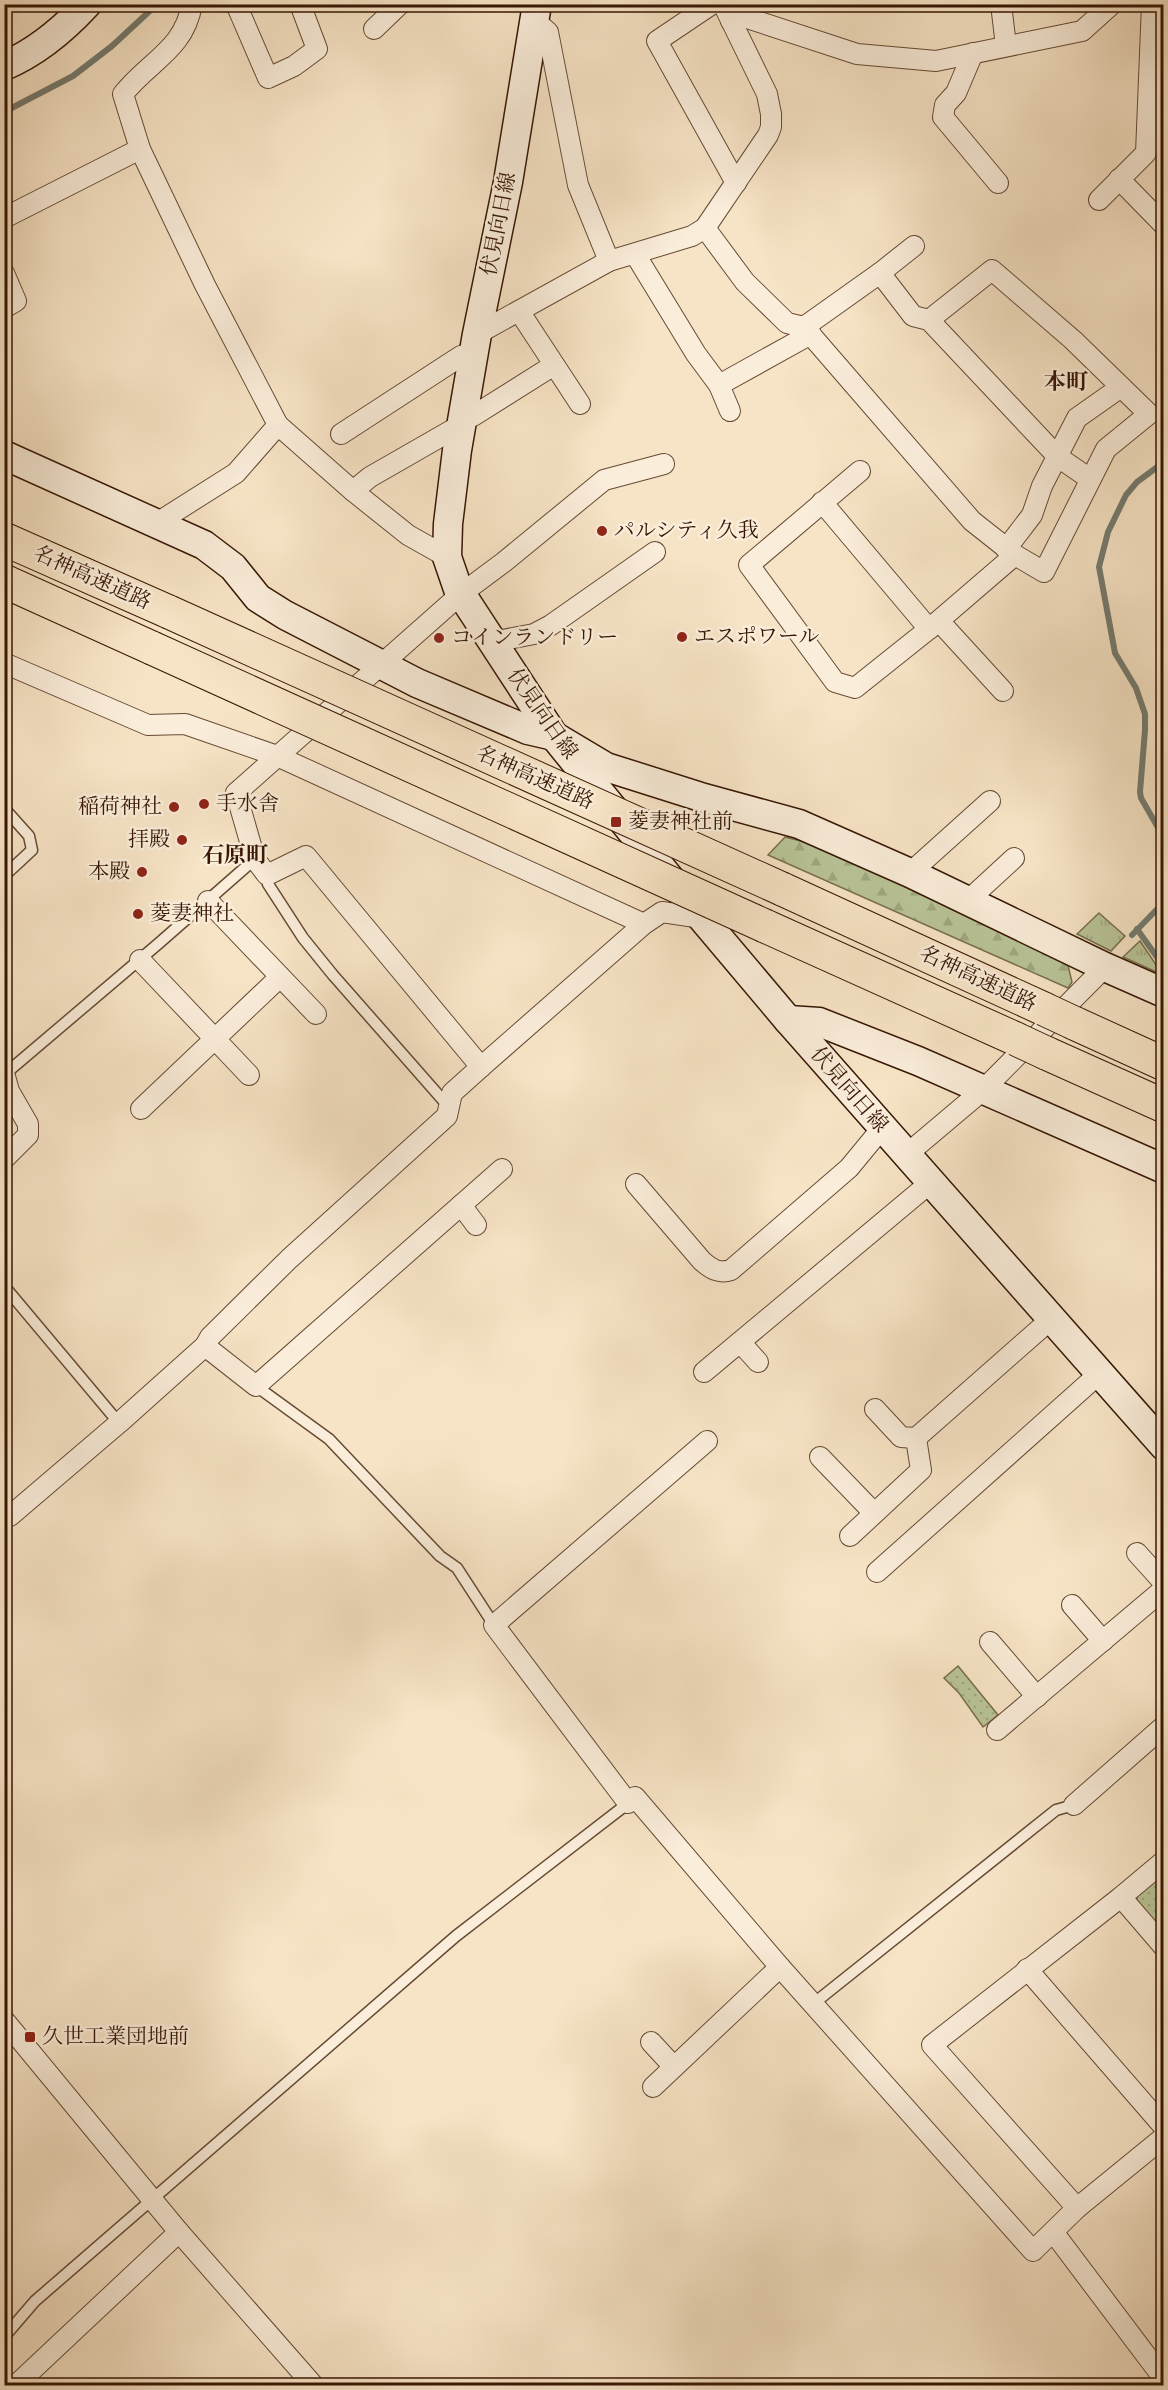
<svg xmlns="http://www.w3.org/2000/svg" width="1168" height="2390" font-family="'IM FELL DW Pica','Noto Serif JP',serif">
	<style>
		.grass { fill: url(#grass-tufts); stroke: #786e4e; stroke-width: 1.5 }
		.forest { fill: url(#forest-firs); stroke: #786e4e; stroke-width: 1.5 }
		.park { fill: url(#park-dots); stroke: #786e4e; stroke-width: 1.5 }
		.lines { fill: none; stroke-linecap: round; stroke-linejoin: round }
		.stream { stroke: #747b70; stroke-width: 6 }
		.lane-casing { stroke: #664a34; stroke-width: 13 }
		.street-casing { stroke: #664a34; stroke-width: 22 }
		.secondary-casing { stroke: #361603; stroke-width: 31 }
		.highway-casing { stroke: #361603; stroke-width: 35 }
		.lane { stroke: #faedda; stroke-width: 10 }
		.street { stroke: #faedda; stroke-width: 20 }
		.secondary { stroke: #faedda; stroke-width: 28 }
		.highway { stroke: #f7e4c6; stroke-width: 33 }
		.highway-bridge-casing { stroke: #361603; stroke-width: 35; stroke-linecap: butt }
		.highway-bridge { stroke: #f7e4c6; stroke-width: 33 }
		.poi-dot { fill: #8f2418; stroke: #faedda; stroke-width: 2 }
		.labels { text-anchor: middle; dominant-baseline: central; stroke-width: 5; stroke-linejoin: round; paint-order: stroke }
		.street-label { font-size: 21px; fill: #361603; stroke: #faedda }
		.poi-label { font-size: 21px; fill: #361603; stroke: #faedda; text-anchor: start }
		.neighbourhood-label { font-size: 22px; font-weight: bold; fill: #361603; stroke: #faedda }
	</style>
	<defs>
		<pattern id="grass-tufts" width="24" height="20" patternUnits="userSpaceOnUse" patternTransform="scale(1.5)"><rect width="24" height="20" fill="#b9c598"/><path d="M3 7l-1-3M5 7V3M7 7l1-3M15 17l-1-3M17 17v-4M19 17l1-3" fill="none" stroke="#a0a881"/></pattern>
		<pattern id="forest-firs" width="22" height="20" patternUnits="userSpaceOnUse" patternTransform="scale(1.5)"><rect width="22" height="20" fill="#b9c598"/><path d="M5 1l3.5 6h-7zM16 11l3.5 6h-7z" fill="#a0a881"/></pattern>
		<pattern id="park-dots" width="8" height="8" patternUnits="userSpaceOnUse" patternTransform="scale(1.5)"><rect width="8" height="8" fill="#b9c598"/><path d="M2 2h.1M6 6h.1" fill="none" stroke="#a0a881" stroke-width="1.8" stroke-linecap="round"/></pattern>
	</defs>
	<rect width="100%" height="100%" fill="#f7e4c6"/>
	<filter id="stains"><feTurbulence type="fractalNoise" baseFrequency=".00333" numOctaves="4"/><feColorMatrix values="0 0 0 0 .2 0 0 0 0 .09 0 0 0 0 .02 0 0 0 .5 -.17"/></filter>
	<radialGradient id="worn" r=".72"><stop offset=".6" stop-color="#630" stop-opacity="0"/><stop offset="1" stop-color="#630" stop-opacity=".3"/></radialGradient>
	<g class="grass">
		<path d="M1099,913l26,23 -14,15 -34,-17z"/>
		<path d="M1140,941l23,34 -40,-18z"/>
	</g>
	<path class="forest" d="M785,837l28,7 254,117 5,21 -4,6 -300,-133z"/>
	<g class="park">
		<path d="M958,1666l40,49 -15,12 -24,-34 -15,-15z"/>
		<path d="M1163,1873v64l-26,-32v-10z"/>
	</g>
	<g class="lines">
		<g class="stream">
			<path d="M4,112l69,-36 39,-30 42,-39 7,-3"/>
			<path d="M1164,462l-27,20 -11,13 -18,37 -9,35 16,86 21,35 9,26v16l-5,62 1,6 19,33 4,25"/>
			<path d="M1137,929l27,38"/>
			<path d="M1132,935l32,-33"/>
		</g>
		<defs>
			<g id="lane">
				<path d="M4,808l25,28 3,14 -28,26"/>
				<path d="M267,875l1,9 35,54 30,37 116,132"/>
				<path d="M5,1074l153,-130 97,-85"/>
				<path d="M4,1286l115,137"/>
				<path d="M256,1386l73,53 111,117 17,12 37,57"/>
				<path d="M813,2004l243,-194 18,-5"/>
				<path d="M4,2337l31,-36 421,-365 175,-135"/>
			</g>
			<g id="street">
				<path d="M192,4c-8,46 -42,56 -69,90l17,55 65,136 73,140 75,66 55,44 39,22"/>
				<path d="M236,4l32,74 26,-12 23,-17 -17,-45"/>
				<path d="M712,4l-55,37 79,142"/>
				<path d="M1001,4l5,42"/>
				<path d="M534,20l14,12 30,153 31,76"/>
				<path d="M731,21l13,-4 113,37 79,7 146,-30 30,-27"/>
				<path d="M374,29l26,-25"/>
				<path d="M973,53l-17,40 -11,12 -2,12 55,66"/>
				<path d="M1119,179l45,46"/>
				<path d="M1099,200l47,-47 6,-149"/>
				<path d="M4,218l136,-69"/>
				<path d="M705,228l40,54 42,41 17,4 168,194 43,34 29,17 62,-123 43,-35 -76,-74 -81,-70 -63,50"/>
				<path d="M635,254l61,100 23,31 92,-51"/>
				<path d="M4,273l12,28 -12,7"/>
				<path d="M880,273l34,-27"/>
				<path d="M519,311l61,93"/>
				<path d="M804,327l76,-54 33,43 16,4 129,137 32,22"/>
				<path d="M477,334l132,-73 83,-25 13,-8 63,-93 3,-8v-13l-4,-20 -44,-90"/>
				<path d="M719,385l11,26"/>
				<path d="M463,414l10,2 81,-51"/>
				<path d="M341,434l120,-78 13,-2"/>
				<path d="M664,464l-60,16 -100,82 -43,32 -225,199 19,66 12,16 39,-19 175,211 163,-143 18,-12 40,6"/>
				<path d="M860,471l-111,94 86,117 20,6 74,-59 86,-74"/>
				<path d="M353,491l17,-14 82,-47h9"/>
				<path d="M822,502l107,127"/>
				<path d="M157,523l79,-50 42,-48"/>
				<path d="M1006,549l26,-34 10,-29 35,-68 44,-31"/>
				<path d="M939,621l64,70"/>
				<path d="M492,642l42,-8 17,-9 104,-73"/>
				<path d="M4,663l144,62 37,-1 92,32 367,168"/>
				<path d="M910,873l80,-72"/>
				<path d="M208,901l108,113"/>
				<path d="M971,903l5,-10 38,-35"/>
				<path d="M140,960l109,115"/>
				<path d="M4,1073l5,18 19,33v11l-24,24"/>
				<path d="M141,1109l139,-132"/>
				<path d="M906,1155l77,-65 122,-123"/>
				<path d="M636,1184l66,77c9,8 17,13 29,9l118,-102 33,-40"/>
				<path d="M461,1205l15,20"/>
				<path d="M740,1342l18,20"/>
				<path d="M205,1346l51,40 246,-217"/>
				<path d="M704,1372l226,-189"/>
				<path d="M875,1409l26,28 15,1"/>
				<path d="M820,1457l54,56"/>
				<path d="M10,1516l109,-93 86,-77 5,-9 79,-78 158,-143 5,-23 29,-26"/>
				<path d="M850,1536l71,-66 -5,-32 134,-118"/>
				<path d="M1137,1553l27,30"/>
				<path d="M877,1572l223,-199"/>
				<path d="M1072,1605l31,36"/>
				<path d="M990,1642l47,55"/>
				<path d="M997,1730l167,-141"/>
				<path d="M635,1797l145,170 253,284 44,-43 87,-71"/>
				<path d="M628,1803l-134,-178 213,-184"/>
				<path d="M1074,1805l90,-79"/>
				<path d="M1121,1897l43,50"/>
				<path d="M1027,1969l137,158"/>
				<path d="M4,2020l175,212 135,154"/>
				<path d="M651,2042l23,25"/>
				<path d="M653,2087l127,-120"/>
				<path d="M1077,2208l-145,-163 189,-148 43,-36"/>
				<path d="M1054,2233l110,146"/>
				<path d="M15,2386l164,-154"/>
			</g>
			<g id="secondary">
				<path d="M537,4l-29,178 -31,152 -20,116 -9,74 -1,33 11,32 96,147 148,182 86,102 376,426"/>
				<path d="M4,66c33,-14 59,-36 83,-62"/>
				<path d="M4,455l200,90 29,22 25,31 27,17 132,68 111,47 26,6 52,31 98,31 95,26 111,49 195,94 59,26"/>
				<path d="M788,1020l31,2 99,39 246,108"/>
			</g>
			<g id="highway">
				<path d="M4,539l165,73"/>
				<path d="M4,581l148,67"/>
				<path d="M782,889l262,120"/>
				<path d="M765,926l251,113"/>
				<path d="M1074,1023l90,41"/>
				<path d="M1046,1053l118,53"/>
			</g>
		</defs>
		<use href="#lane" class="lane-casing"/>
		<use href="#street" class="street-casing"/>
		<use href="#secondary" class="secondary-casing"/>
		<use href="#highway" class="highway-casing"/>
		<use href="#lane" class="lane"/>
		<use href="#street" class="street"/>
		<use href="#secondary" class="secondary"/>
		<use href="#highway" class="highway"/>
		<defs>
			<g id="highway-bridge">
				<path d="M169,612l613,277"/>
				<path d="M152,648l613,278"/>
				<path d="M1044,1009l30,14"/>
				<path d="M1016,1039l30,14"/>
			</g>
		</defs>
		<use href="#highway-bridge" class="highway-bridge-casing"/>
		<use href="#highway-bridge" class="highway-bridge"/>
	</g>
	<g class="poi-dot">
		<circle cx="602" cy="531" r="6"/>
		<circle cx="682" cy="637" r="6"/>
		<circle cx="439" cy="638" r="6"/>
		<circle cx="204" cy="804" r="6"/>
		<circle cx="174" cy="807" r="6"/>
		<rect x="610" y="816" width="12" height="12" rx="3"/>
		<circle cx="182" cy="840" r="6"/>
		<circle cx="142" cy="872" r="6"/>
		<circle cx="138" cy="914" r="6"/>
		<rect x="24" y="2031" width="12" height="12" rx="3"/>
	</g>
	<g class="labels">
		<g class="street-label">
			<text transform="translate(499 224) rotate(-79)">伏見向日線</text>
			<text transform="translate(92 578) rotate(24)">名神高速道路</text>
			<text transform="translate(542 714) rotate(55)">伏見向日線</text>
			<text transform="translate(535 778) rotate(24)">名神高速道路</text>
			<text transform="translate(978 979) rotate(25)">名神高速道路</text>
			<text transform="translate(849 1090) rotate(49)">伏見向日線</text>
		</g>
		<g class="poi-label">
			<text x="614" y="531">パルシティ久我</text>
			<text x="694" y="637">エスポワール</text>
			<text x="451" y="638">コインランドリー</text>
			<text x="216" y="804">手水舎</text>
			<text x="162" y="807" text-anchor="end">稲荷神社</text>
			<text x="628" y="822">菱妻神社前</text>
			<text x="170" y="840" text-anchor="end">拝殿</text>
			<text x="130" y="872" text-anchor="end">本殿</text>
			<text x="150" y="914">菱妻神社</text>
			<text x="42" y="2037">久世工業団地前</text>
		</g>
		<g class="neighbourhood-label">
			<text x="1066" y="382">本町</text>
			<text x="235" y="855">石原町</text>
		</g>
	</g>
	<rect width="1168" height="2390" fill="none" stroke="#f7e4c6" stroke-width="24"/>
	<rect x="6" y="6" width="1156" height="2378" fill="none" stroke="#361603" stroke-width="3"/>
	<rect x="12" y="12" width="1144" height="2366" fill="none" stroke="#361603" stroke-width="1.5"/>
	<rect width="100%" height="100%" filter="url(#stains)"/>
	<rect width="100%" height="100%" fill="url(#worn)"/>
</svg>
